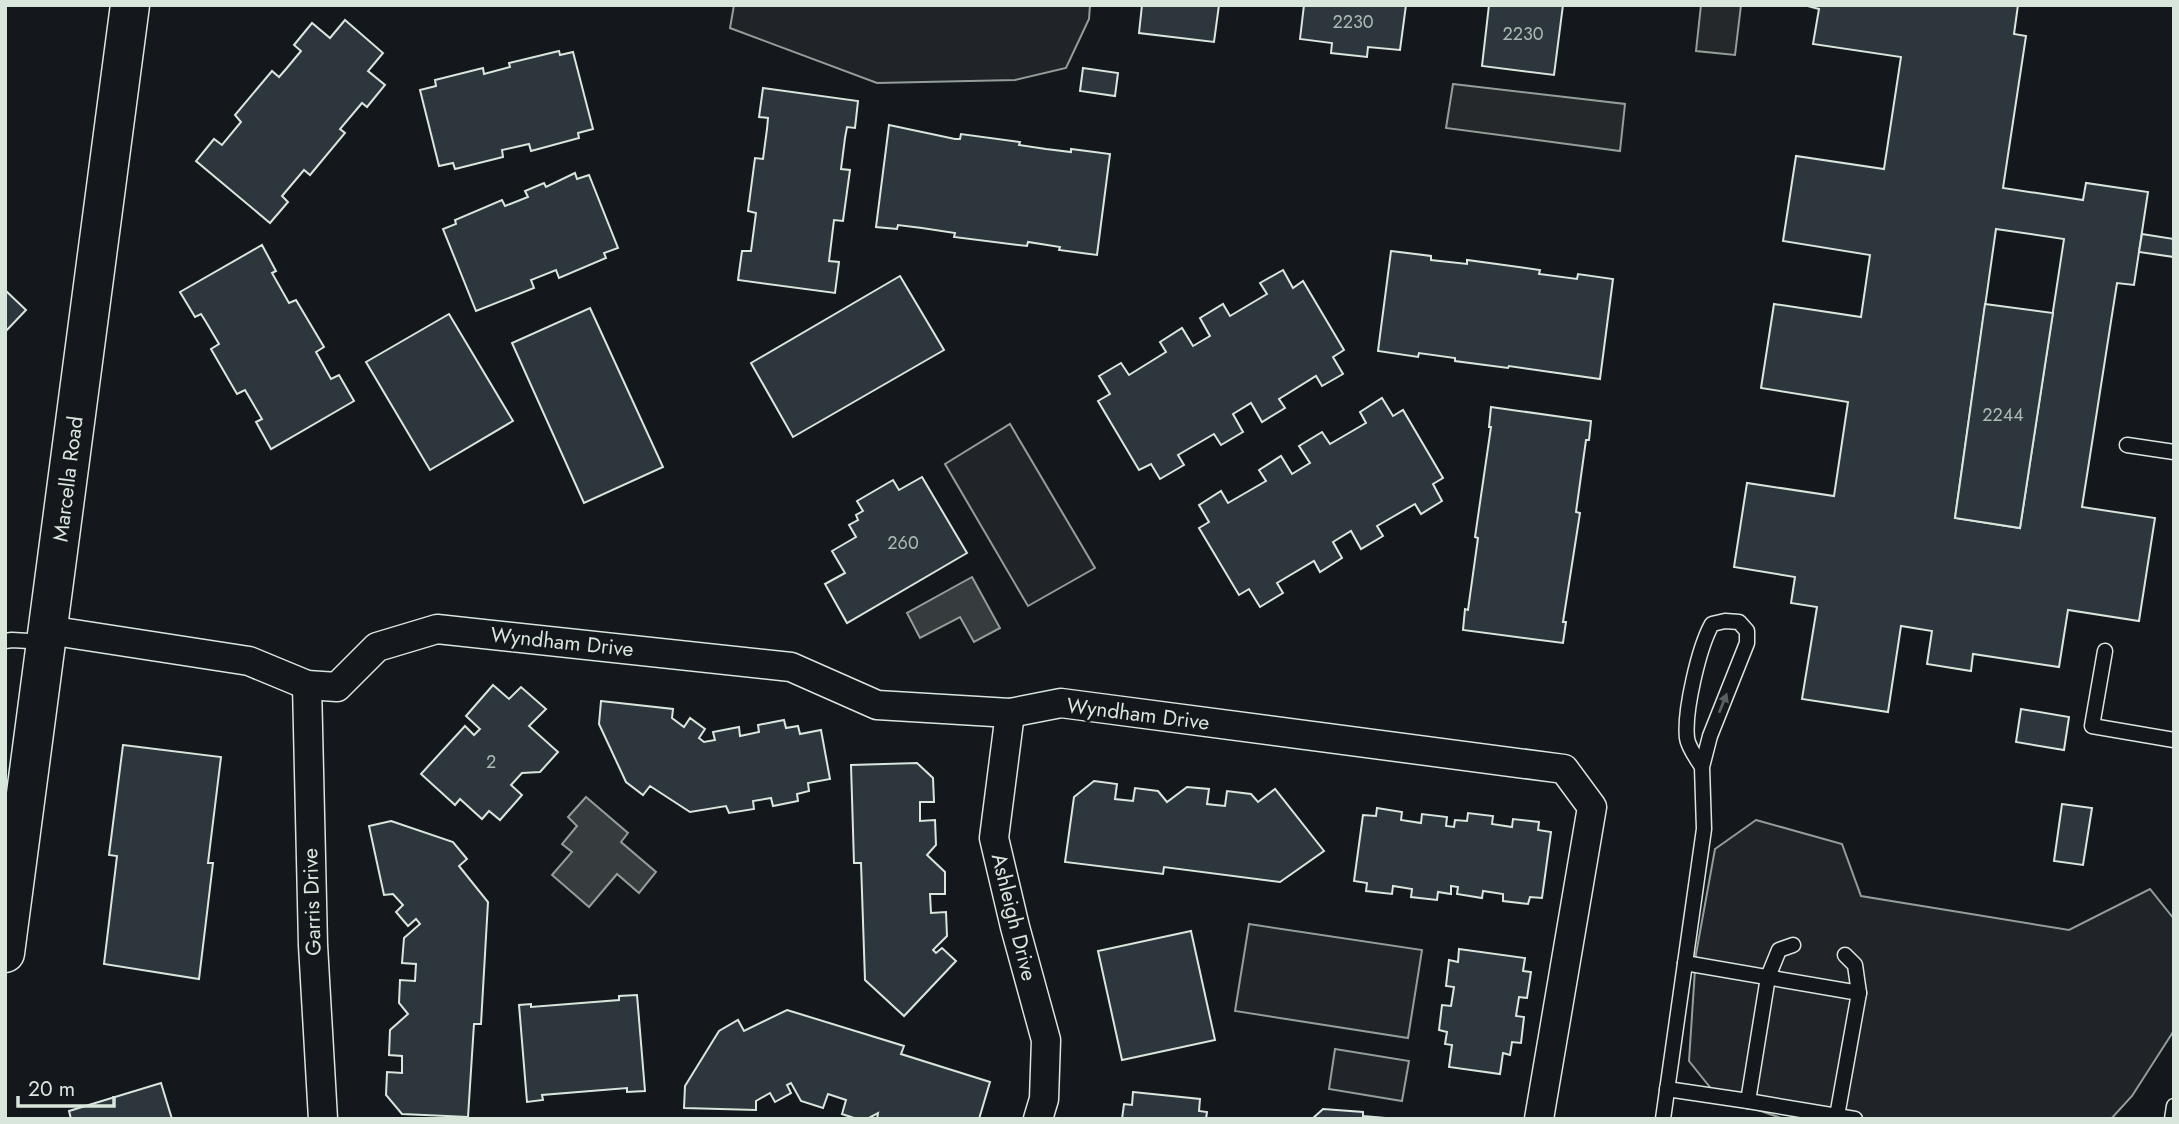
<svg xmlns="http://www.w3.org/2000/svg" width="2179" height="1124" font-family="Jost,sans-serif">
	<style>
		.green { fill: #202428; stroke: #939e99; stroke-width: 2 }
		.parking { fill: #24282b; stroke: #939e99; stroke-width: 2 }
		.water { fill: #363b3e; stroke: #939e99; stroke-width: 2 }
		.building { fill: #2c363c; stroke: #d8e6dc; stroke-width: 2; fill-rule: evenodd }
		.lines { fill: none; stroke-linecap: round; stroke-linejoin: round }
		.lane-casing { stroke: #d8e6dc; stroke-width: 17 }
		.street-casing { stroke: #d8e6dc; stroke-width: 31 }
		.secondary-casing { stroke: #d8e6dc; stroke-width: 41 }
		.lane { stroke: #14181c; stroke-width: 14 }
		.street { stroke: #14181c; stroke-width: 28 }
		.secondary { stroke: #14181c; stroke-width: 38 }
		.oneway { fill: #59605f }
		.labels { text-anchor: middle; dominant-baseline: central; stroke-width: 5; stroke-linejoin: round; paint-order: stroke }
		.number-label { font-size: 18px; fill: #adbab4 }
		.street-label { font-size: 21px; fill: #d8e6dc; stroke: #14181c }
	</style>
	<rect width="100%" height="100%" fill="#14181c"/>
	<g class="green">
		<path d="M734,5h356l-1,14 -23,49 -51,12 -138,3 -147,-55z"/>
		<path d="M1010,424l85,144 -67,38 -83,-142z"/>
		<path d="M1756,820l86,24 19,52 208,34 81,-41 24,30v107l-1,6 -41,64 -21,23h-327l-67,-23 -28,-35 7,-107 19,-105z"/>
		<path d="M1249,924l173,26 -14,88 -173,-27z"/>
		<path d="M1335,1049l74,12 -7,40 -73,-12z"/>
	</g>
	<g class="parking">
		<path d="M1701,5h40l-6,50 -39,-4z"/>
		<path d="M1453,84l172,20 -5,47 -174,-23z"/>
	</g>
	<g class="water">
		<path d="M972,577l28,51 -26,14 -14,-25 -40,21 -13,-25z"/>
		<path d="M586,797l42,36 -7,9 35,30 -17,21 -22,-19 -28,33 -37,-32 20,-23 -10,-8 15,-18 -9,-9z"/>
	</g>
	<g class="building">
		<path d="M1142,5h77l-5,37 -75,-9z"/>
		<path d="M1304,5h102l-6,45 -32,-3 -1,10 -36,-4 1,-10 -32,-4z"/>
		<path d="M1489,5h74l-9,70 -72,-9z"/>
		<path d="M1804,5h214l-4,29 12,2 -23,152 80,12 3,-17 62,9 -14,93 -17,-2 -35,224 73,11 -16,103 -71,-11 -9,57 -86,-13 -2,17 -44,-7 5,-33 -31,-5 -13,86 -86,-13 15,-92 -26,-4 4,-26 -61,-10 13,-84 87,13 14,-94 -87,-14 13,-84 87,13 9,-62 -87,-14 13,-85 88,13 17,-112 -88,-13 6,-35zM1996,229l68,10 -44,289 -65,-10z"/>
		<path d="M345,20l38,33 -15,18 17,14 -18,22 -5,-4 -22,26 5,4 -35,42 -6,-5 -22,26 6,6 -18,21 -74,-62 18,-22 8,6 19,-23 -6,-7 37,-44 7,6 7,-8 15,-18 -7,-6 18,-22 18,15z"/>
		<path d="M559,51l1,4 13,-3 20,77 -15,4 1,5 -48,13 -2,-7 -27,6 1,7 -48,12 -2,-6 -14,3 -19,-76 16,-4 -1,-6 48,-12 1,6 26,-7 -1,-4z"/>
		<path d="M1083,68l35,5 -3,23 -35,-5z"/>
		<path d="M763,88l95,13 -3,27 -8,-1 -2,11 -4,31 9,1 -7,51 -9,-1 -5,41 10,1 -4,31 -97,-13 4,-29h9l5,-38 -8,-2 7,-53 8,1 4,-30 1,-11 -9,-1z"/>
		<path d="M889,125l66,14h5l1,-5 59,8 -1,3 27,4 25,3v-3l39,5 -13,101 -38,-5 1,-3 -32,-5 -1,4 -73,-9 1,-4 -33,-5 -24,-3 -1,4 -21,-2z"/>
		<path d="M575,173l2,6 12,-4 29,73 -14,5 2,5 -47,20 -3,-8 -25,10 3,8 -58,23 -33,-82 13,-5 -1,-4 47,-20 3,6 23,-9 -3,-6 19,-8 2,4z"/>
		<path d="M2142,234l32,5v18l-35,-5z"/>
		<path d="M262,245l14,26 -4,2 17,30 7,-3 28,47 -8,5 15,27 8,-4 15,26 -83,48 -15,-27 6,-3 -17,-29 -8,4 -26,-45 8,-5 -13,-22 -5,-8 -6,3 -15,-25z"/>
		<path d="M1391,251l40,5v4l36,4v-4l73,10 -1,4 38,5 1,-5 35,5 -13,100 -91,-13 -1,2 -53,-7v-3l-36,-5 -1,4 -40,-6z"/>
		<path d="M1283,270l10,18 10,-7 41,69 -11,7 10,17 -21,12 -6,-10 -37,23 6,9 -23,14 -11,-19 -18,11 10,18 -22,13 -7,-11 -36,21 6,10 -24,14 -9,-15 -12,6 -41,-69 12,-7 -11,-18 22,-13 8,12 37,-23 -6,-10 22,-14 11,18 17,-10 -10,-18 23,-14 7,12 37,-22 -7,-11z"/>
		<path d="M900,276l44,74 -151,87 -42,-74z"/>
		<path d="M5,290l21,20 -21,22z"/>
		<path d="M1985,304l68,9 -33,215 -65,-10z"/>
		<path d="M590,308l73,159 -79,36 -72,-160z"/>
		<path d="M449,314l64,107 -83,49 -64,-108z"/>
		<path d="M1382,398l11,18 10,-6 40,68 -10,6 9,17 -21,13 -6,-10 -38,22 6,10 -22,13 -10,-18 -18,11 9,16 -22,14 -6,-11 -37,22 6,10 -23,14 -11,-18 -10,6 -40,-67 10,-6 -10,-17 22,-14 7,12 38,-22 -7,-11 22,-14 11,18 18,-11 -11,-17 23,-14 8,12 36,-21 -6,-11z"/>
		<path d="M1491,407l100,14 -2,19h-3l-10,72 4,1 -17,109h3l-3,21 -100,-13 2,-21 3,1 10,-72 -3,-1 16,-110h-2z"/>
		<path d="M922,477l45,76 -120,70 -22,-39 20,-11 -13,-22 24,-14 -7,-12 9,-5 -2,-5 7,-4 -6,-10 36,-21 6,10z"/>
		<path d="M493,685l16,14 12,-12 25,22 -17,17 29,26 -18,20 -18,1 -11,12 11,10 -22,25 -11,-9 -7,8 -22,-20 -5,6 -34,-31 44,-48 9,9 6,-6 -14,-13z"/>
		<path d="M601,701l72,8 -1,9 12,9 6,-9 15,11 -6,9 5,4 11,-2 -2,-8 26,-5 1,9 19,-4 -1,-7 26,-5 2,8 12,-2 2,8 21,-4 9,49 -22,4 1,8 -12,3 1,7 -25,5 -2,-8 -18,3 1,8 -25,4 -3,-7 -36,6 -40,-26 -7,9 -17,-13 -27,-58z"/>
		<path d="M2021,709l48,8 -5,33 -48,-8z"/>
		<path d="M123,745l98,12 -13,106h5l-14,116 -95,-15 13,-108 -8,-1z"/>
		<path d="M917,763l16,15 1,24h-14v19l15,-1 1,25 -9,10 18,17v22h-15l1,19 15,-1 1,24 -14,14 3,3 6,-5 14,13 -52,55 -39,-36 -4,-117h-7l-3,-98z"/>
		<path d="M1094,781l23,3 -2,15 18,2 2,-13 23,3 9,11 20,-15 22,2 -2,15 18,2 2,-15 24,3 7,8 17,-13 49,62 -44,31 -116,-15 -1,7 -98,-12 9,-65z"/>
		<path d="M2062,804l30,4 -9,57 -29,-4z"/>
		<path d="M1377,808l25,4 -1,8 20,3 1,-9 25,3 -1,9 8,1 1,-7 12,1 1,-8 25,3 -1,8 20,3 1,-8 26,3 -1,8 13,2 -9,66 -12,-1 -2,7 -25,-3v-7l-20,-3 -1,7 -25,-4 1,-7 -7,-1v8l-13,-2 -1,8 -26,-3 1,-8 -19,-3 -1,8 -26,-3 1,-8 -13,-2 9,-66 13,1z"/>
		<path d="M391,821l62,21 14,17 -8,7 29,36 -7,122h-7l-6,93 -66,-3 -16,-19 1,-23 15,1v-17l-13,-1 1,-25 18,-16 -9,-11 1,-23 15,1 1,-17 -14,-1 2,-25 16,-14 -4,-5 -8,7 -12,-14 7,-7 -10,-11 -9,1 -15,-69z"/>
		<path d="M1191,931l24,109 -93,20 -24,-109z"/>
		<path d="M1459,949l66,9 -2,13 8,1 -4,26 -8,-1 -3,19 8,1 -3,26 -9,-1 -2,13 -7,-2 -3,21 -51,-7 3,-22 -7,-1 2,-12 -8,-2 3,-25 9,1 3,-19 -8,-1 3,-26 9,2z"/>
		<path d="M637,995l8,96 -18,1v-4l-85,7 1,5 -16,2 -8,-97 12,-1v3l88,-7v-4z"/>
		<path d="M787,1010l117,36 -3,8 89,28 -11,37h-102l1,-6 -11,6h-10l-15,-5 4,-14 -18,-6 -5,14 -22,-7 -10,-18 -4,2 4,8 -16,9 -5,-9 -14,8v9l-72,-2 1,-22 34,-55 19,-11 6,11z"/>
		<path d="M161,1083l11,36h-101l-2,-8z"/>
		<path d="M1133,1092l67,7 -1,12 8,1 -1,7h-84l2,-15 8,1z"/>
		<path d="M1323,1109l40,3v4l34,3h-85z"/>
	</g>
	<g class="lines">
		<defs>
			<g id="lane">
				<path d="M2127,445l47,7"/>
				<path d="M5,641l7,-1 34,2"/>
				<path d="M2105,651l-13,75 82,14"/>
				<path d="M1793,945l-14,5 -11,27 -20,124 89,15"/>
				<path d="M1845,955l10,10 4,28"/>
				<path d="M1685,963l174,30 -22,123 18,3"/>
				<path d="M1667,1089l81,12"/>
				<path d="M1663,1119l41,-290 -2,-62 8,-31 37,-93v-12l-8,-9 -14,-1 -13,3c-13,23 -28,87 -25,114 1,9 10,21 15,29"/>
				<path d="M2172,1119l2,-13"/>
			</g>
			<g id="street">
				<path d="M48,630l201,31 58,24 30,2 40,-40 60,-18 354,38 86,38 133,8 51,-10 503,66 28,38 -53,312"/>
				<path d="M307,685l6,260 10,174"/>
				<path d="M1010,713l-16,125 21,89 31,113 -2,59 -6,20"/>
			</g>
			<path id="secondary" d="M5,953l125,-948"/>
		</defs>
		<use href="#lane" class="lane-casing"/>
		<use href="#street" class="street-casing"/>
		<use href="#secondary" class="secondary-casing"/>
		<use href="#lane" class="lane"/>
		<use href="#street" class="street"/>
		<use href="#secondary" class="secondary"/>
	</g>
	<defs><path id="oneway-solid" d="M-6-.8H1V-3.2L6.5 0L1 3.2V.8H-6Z" transform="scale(1.75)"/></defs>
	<use class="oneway" href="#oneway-solid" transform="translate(1723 703) rotate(-68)"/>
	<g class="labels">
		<g class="number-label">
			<text x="1353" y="22">2230</text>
			<text x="1523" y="34">2230</text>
			<text x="2003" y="415">2244</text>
			<text x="903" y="543">260</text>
			<text x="491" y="762">2</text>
		</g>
		<g class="street-label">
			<text transform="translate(68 479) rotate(-83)">Marcella Road</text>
			<text transform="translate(562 642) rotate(6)">Wyndham Drive</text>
			<text transform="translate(1138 714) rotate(7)">Wyndham Drive</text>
			<text transform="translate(312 902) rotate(-92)">Garris Drive</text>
			<text transform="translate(1014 917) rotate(76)">Ashleigh Drive</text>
		</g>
	</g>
	<rect width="2179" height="1124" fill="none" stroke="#d8e6dc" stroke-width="14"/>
	<path d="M18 1096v10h96v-10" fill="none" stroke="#d8e6dc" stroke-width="3.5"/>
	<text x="28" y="1096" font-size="21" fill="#d8e6dc" stroke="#14181c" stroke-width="5" paint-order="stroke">20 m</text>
</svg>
